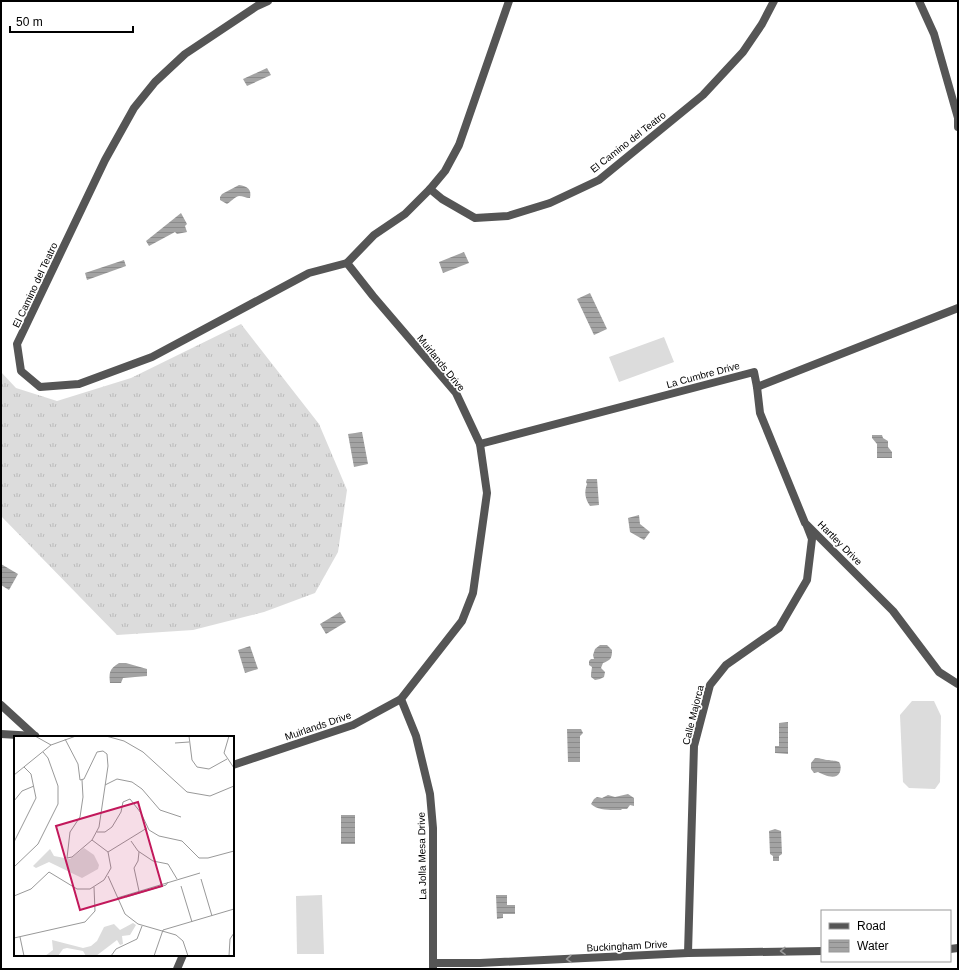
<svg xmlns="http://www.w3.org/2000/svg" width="959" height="970" font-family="Helvetica,sans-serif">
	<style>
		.grass { fill: url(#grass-tufts) }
		.garden { fill: #dcdcdc }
		.water { fill: url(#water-rules) }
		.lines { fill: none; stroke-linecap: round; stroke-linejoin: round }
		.service { stroke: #555; stroke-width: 8 }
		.minor { stroke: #555; stroke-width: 8 }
		.tertiary { stroke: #555; stroke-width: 8 }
		.oneway { stroke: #999 }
		.labels { text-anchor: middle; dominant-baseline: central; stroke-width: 3.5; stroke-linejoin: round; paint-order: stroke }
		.street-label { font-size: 10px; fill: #000; stroke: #fff }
		.inset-road { fill: none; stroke: #999; stroke-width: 1 }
		.view { fill: #c2185b; fill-opacity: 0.15; stroke: #c2185b; stroke-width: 2 }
		.inset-edge { fill: none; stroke: #000; stroke-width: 2 }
	</style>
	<defs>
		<pattern id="grass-tufts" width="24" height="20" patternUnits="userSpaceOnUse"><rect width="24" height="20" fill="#dcdcdc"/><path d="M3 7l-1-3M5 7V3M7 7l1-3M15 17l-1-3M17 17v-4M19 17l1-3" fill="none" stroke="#bbb"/></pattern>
		<pattern id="water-rules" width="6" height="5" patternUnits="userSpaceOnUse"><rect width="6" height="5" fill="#a3a3a3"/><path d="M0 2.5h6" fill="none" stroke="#8b8b8b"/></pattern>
	</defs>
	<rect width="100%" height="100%" fill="#fff"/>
	<path class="grass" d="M241,324l78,100 28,66 -9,62 -23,41 -51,19 -71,18 -76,5 -116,-119v-144l15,16 41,13 74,-23z"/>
	<g class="garden">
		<path d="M664,337l10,25 -55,20 -10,-25z"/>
		<path d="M912,701h22l7,15 -1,66 -5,7 -26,-1 -6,-6 -3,-67z"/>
		<path d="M322,895l2,59h-27l-1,-58z"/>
	</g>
	<g class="water">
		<path d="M267,68l4,7 -24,11 -4,-7z"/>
		<path d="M239,185c8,1 13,4 11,13 -4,0 -7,-2 -11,-2 -5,1 -8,6 -12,8l-7,-4v-3l2,-3z"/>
		<path d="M181,213l6,11 -2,2 2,6 -10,2 -2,-2 -26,14 -3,-5z"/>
		<path d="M464,252l5,11 -26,10 -4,-11z"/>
		<path d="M124,260l2,6 -39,14 -2,-7z"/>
		<path d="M590,293l17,36 -13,6 -17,-36z"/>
		<path d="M362,432l6,32 -14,3 -6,-33z"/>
		<path d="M872,435h10l1,3 5,3v6l4,5v6h-15v-14l-5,-6z"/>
		<path d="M587,479h10l2,26 -9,1c-5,-7 -6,-14 -3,-22l-1,-2z"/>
		<path d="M639,515l1,9 10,8 -6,8 -14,-8 -2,-14z"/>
		<path d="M1,564l17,10 -9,16 -8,-5z"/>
		<path d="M340,612l6,10 -20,12 -6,-10z"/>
		<path d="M600,645h7l5,5c0,8 -1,10 -9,13l-2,5 4,4 -1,5 -4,2 -5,1 -4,-3v-3l1,-7 -3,-2v-4l2,-2h3l-1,-4 2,-6z"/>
		<path d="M250,646l8,23 -13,4 -7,-23z"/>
		<path d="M119,663h7l21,6v7l-24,2 -2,5h-11c-1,-10 -1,-14 9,-20z"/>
		<path d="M788,722v32l-13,-1v-7h4v-23z"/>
		<path d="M567,729h14l2,4 -3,3v26h-12z"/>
		<path d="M815,758c7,0 8,2 14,2 3,1 6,0 10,2 2,3 2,6 1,10 -4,9 -16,3 -22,0l-4,1 -3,-4v-6z"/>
		<path d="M628,794l6,4v8l-4,-1 -3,4h-5l-1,1c-10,0 -23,1 -30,-6l3,-5 3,-2 5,1 6,-3 7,2z"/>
		<rect x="341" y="815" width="14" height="29"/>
		<path d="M775,829l6,2 1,23 -3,2v5h-6v-5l-3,-2 -1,-23z"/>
		<path d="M496,895h11v10h8v9h-12v4l-6,1z"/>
	</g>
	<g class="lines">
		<path class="service" d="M1,734l34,2"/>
		<g class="minor">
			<path d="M268,1l-11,5 -72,48 -30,28 -21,26 -29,52 -88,184 4,27 19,16 39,-3 73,-27 157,-84 38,-10"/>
			<path d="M919,1l15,33 24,84v9"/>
			<path d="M430,189l12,10 33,19 33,-2 42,-13 49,-23 104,-85 40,-43 19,-28 12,-23"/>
			<path d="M757,387l201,-79"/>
			<path d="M480,444l274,-72 3,15 3,26 45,110 88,88 46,61 19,12"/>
			<path d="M1,705l35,32"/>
			<path d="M233,765l120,-40 48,-26"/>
			<path d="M950,949l8,-1"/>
			<path d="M688,953l6,-207 16,-61 16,-20 53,-37 28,-48 5,-41 -5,-13"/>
			<path d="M433,963h47l208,-10 134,-2"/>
			<path d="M177,969l6,-14"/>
		</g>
		<path class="tertiary" d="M433,969v-141l-3,-34 -14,-58 -15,-37 61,-78 11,-28 14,-100 -7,-49 -24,-51 -83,-97 -26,-33 27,-28 31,-21 25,-25 15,-18 14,-26 50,-144"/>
	</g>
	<defs><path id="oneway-chevron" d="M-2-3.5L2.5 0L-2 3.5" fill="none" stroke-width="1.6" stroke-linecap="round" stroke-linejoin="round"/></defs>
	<g class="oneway">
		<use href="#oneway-chevron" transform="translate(783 951) rotate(179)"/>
		<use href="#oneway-chevron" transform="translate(569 959) rotate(177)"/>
	</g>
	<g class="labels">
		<g class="street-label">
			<text transform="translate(628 142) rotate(-38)">El Camino del Teatro</text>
			<text transform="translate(35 285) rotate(-65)">El Camino del Teatro</text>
			<text transform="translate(441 363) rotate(51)">Muirlands Drive</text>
			<text transform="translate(703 375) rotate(-15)">La Cumbre Drive</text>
			<text transform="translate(840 543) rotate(45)">Hartley Drive</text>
			<text transform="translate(693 715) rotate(-76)">Calle Majorca</text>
			<text transform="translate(318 726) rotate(-19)">Muirlands Drive</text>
			<text transform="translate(422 856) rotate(-91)">La Jolla Mesa Drive</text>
			<text transform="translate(627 946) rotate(-3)">Buckingham Drive</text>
		</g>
	</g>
	<g transform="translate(14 736)">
		<rect width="220" height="220" fill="#fff"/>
		<path d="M70,112l10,7 5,10 -1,4 -16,9 -33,-16 -13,6 -3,-2 17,-17 4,7 16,3zM119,187l3,2 -6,10 -8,1 1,8 -3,1 -3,-5 -21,16h-10l-3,-5 -16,-3 -4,1 -5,7h-13l8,-6 -1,-10 31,8 8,-2 6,-5 7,-14 10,-3 6,6z" fill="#dcdcdc"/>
		<path class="inset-road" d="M21,0l16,9M92,0l18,5 19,11 44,40 23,4 24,-10M175,0l3,24 5,7 12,2 18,-10M215,0l-5,17 10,15M161,7l14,-1M0,39l37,-30 25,-9M68,44l1,17 -3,20 -10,15 -3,26 5,-1 20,-17M91,49l12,-6 15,3 10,7 18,21 21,7M0,65l8,-10 12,-5M83,96h8l7,-5 9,-15 2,-10 7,-3 11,14 8,17 10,6 23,5 17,17h9l26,-7M117,105l7,10 15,10 15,3 9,15M0,106l22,-44 -5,-24 -7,-7M94,116l39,-24M0,131l24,-23 20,-40v-18l-10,-28 -5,-6M94,140l17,38 13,10 38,11 7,6 5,15M187,143l11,37M167,150l11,36M125,155l-5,-23 4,-7 1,-9M0,160l17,-7 18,-17 28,17h13l14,-9 7,-12 -3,-16 -16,-12 7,-13 9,-61 -1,-12 -4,-3 -6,1 -13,27 -4,1 -2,-16 -13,-25M112,161l40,-12 2,-3M103,162l83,-25M6,201l4,19M0,202l71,-16 10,-11 -1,-24M97,220l5,-7 21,-10 5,-13M140,220l9,-26 71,-21M215,220l1,-17 4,-6"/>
		<path class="view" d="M124,66l24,84 -82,24 -24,-84z"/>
		<rect width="220" height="220" class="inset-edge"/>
	</g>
	<rect width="959" height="970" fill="none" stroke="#000000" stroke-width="4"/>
	<rect x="821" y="910" width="130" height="52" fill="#ffffff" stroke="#999999"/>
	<rect x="829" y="923" width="20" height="6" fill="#555555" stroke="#999999"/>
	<text x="857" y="930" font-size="12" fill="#000000">Road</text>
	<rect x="829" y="940" width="20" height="12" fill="url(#water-rules)" stroke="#999999"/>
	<text x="857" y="950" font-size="12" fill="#000000">Water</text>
	<path d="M10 26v6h123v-6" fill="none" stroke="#000000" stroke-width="2"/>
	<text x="16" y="26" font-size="12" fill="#000000" stroke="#ffffff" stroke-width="3" paint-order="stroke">50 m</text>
</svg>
